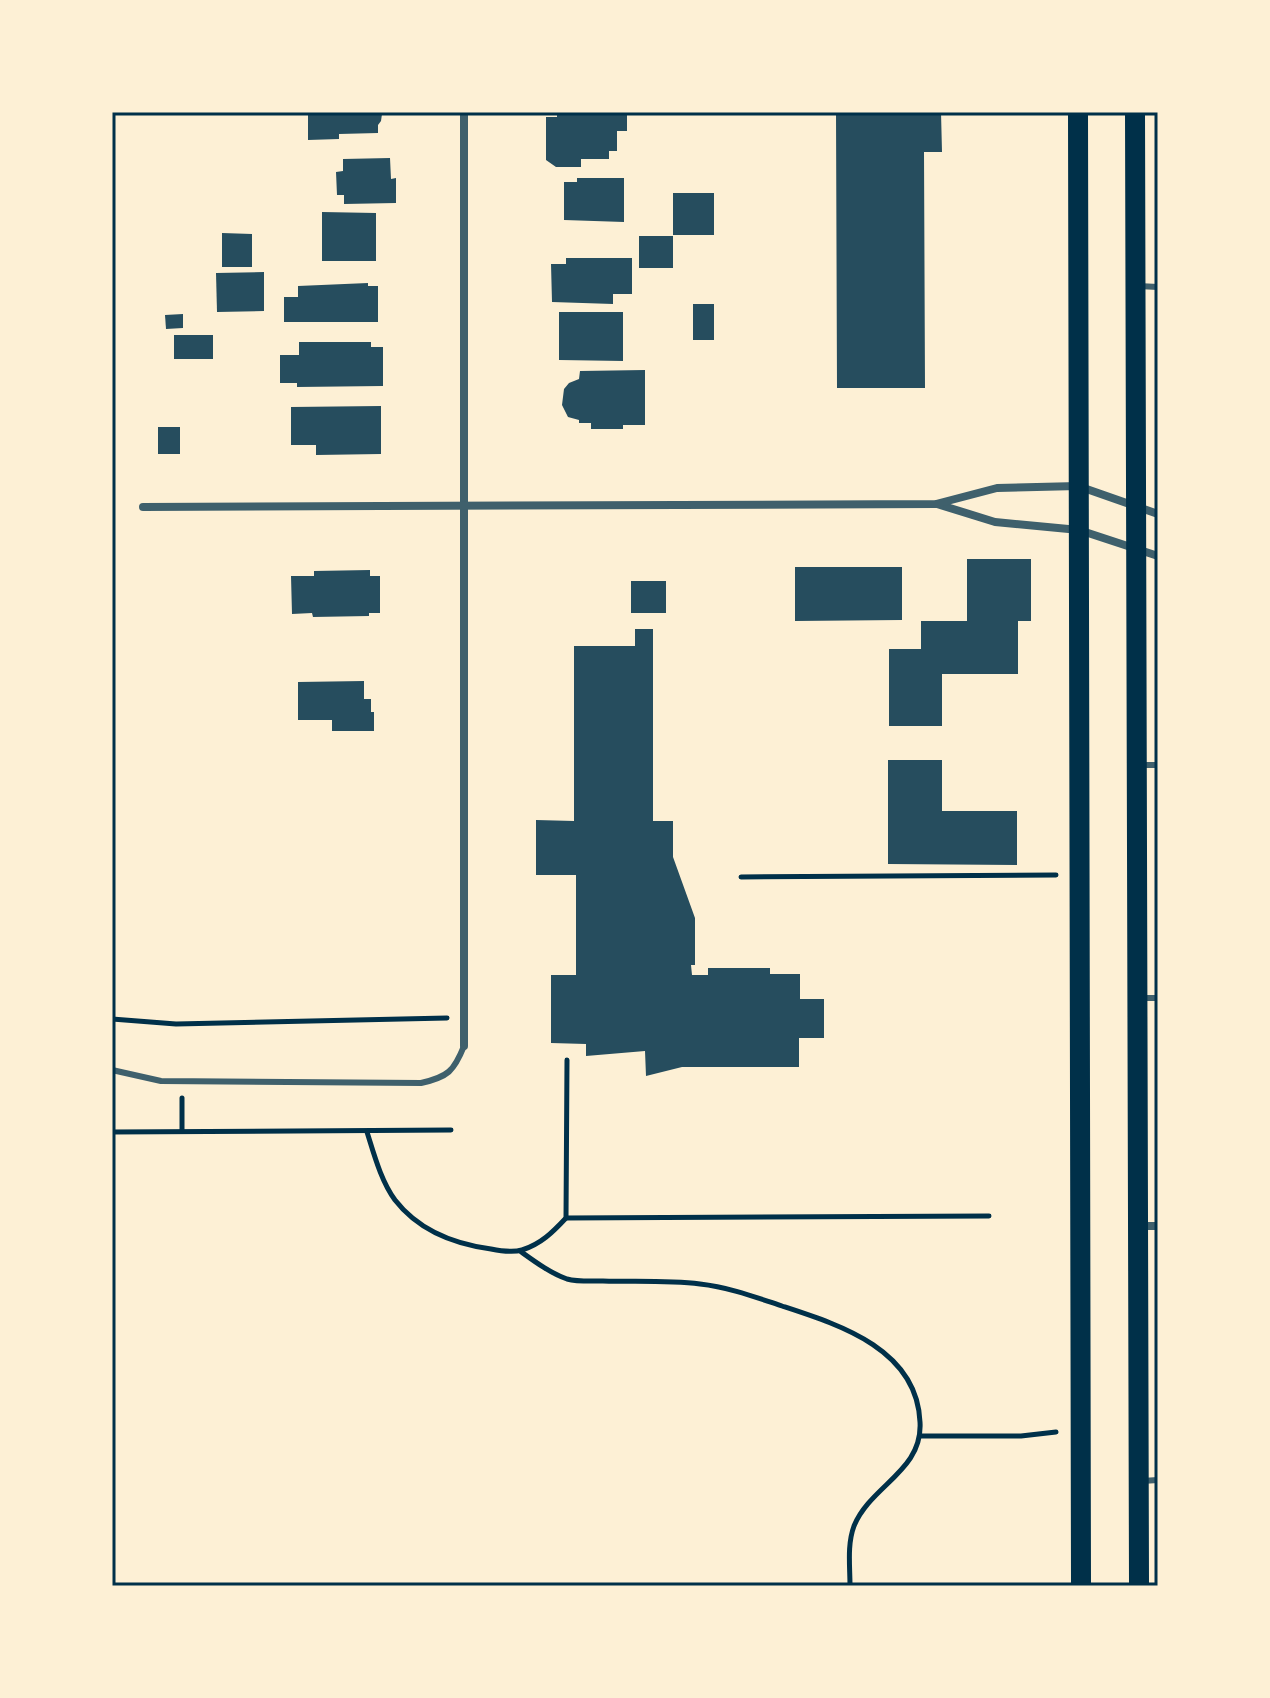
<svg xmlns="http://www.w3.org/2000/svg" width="1270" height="1698" font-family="'Noto Serif',serif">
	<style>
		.building { fill: #264d5e }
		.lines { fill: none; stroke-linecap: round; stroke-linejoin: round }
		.path { stroke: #003049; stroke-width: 5 }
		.service { stroke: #3f606c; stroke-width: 6 }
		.minor { stroke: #3f606c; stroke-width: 8 }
		.primary { stroke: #003049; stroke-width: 20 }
		.neatline { fill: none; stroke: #003049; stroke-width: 3 }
	</style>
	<rect width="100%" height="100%" fill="#fdf0d5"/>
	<g class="building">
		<path d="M308,112h71l3,2 -1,7 -3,4v8l-39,1v5l-31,1z"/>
		<path d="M557,112h70v19h-10v20h-8v8h-28v8h-25l-10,-7v-43h11z"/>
		<path d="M836,112h105l1,40h-18l1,236h-88z"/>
		<path d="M390,158l1,21 5,-1v25l-52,1v-9h-7l-1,-23 7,-1v-12z"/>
		<path d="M577,178h47v44l-60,-2v-38h13z"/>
		<rect x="673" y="193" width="41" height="42"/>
		<path d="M322,212l54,1v48h-54z"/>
		<path d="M222,233l30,1v33h-30z"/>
		<rect x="639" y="236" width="34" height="32"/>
		<path d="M566,258h66v36h-19v10l-61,-2 -1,-38h15z"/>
		<path d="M264,272v39l-47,1 -1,-39z"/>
		<path d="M368,283v3h10v36h-94v-25h14v-11z"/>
		<rect x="693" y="304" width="21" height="36"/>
		<path d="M559,312h64v49l-64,-1z"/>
		<path d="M183,314v14l-17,1 -1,-14z"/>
		<rect x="174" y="335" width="39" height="24"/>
		<path d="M299,342h72v5h12v39l-86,1v-4h-17v-28h19z"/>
		<path d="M645,370v55h-22v4h-32v-6h-12v-3l-11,-3 -6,-12 2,-16 5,-6 10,-4 1,-8z"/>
		<path d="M381,406v48l-65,1v-10h-25v-38z"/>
		<rect x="158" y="427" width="22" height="27"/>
		<path d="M967,559h64v62h-13v53h-76v52h-53v-77h32v-28h46z"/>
		<path d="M795,567h107v53l-107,1z"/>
		<path d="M370,570v6h10v37h-11v3l-56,1 -1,-4 -20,1 -1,-38h23v-5z"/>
		<rect x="631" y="581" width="35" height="32"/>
		<path d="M635,629h18v192h20v36l22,61v47h-4l1,10h16v-7h62v6h30v25h24v39h-25v29h-117l-36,9 -1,-25 -59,5v-12l-35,-1v-68h25v-100h-40v-55l38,1v-175h61z"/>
		<path d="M364,681v18h7v13h3v19h-42v-11h-34v-38z"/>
		<path d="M888,760h54v51h75v54l-129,-1z"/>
	</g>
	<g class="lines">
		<g class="path">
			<path d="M741,877l315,-2"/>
			<path d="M112,1019l64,5 271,-6"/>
			<path d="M182,1098v32"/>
			<path d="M112,1132l339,-2"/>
			<path d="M367,1132c7,22 14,49 28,68 24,31 59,44 96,49 10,2 21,4 31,1 19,-6 31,-18 44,-32l1,-158"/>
			<path d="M566,1218l423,-2"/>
			<path d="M520,1251c14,10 30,22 47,28 11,3 25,2 36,2 32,1 65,-1 97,3 28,3 55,13 82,22 58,19 135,43 138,116 3,49 -49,63 -66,104 -7,19 -4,40 -4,60"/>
			<path d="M921,1436h100l35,-4"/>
		</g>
		<g class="service">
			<path d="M1138,286l20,1"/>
			<path d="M1142,765h16"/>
			<path d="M1141,998h17"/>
			<path d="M112,1070l49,11 260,2c27,-6 33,-12 43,-37"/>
			<path d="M1142,1481l16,-1"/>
		</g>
		<g class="minor">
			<path d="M464,112v934"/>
			<path d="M937,504l58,18 84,8 79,26"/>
			<path d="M143,507l793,-3 61,-16 81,-2 80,28"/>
			<path d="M1139,1226h19"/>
		</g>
		<g class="primary">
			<path d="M1078,112l3,1474"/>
			<path d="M1135,112l4,1474"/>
		</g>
	</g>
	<rect width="1270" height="1698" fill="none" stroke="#fdf0d5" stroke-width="228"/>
	<rect x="114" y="114" width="1042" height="1470" class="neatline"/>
</svg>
